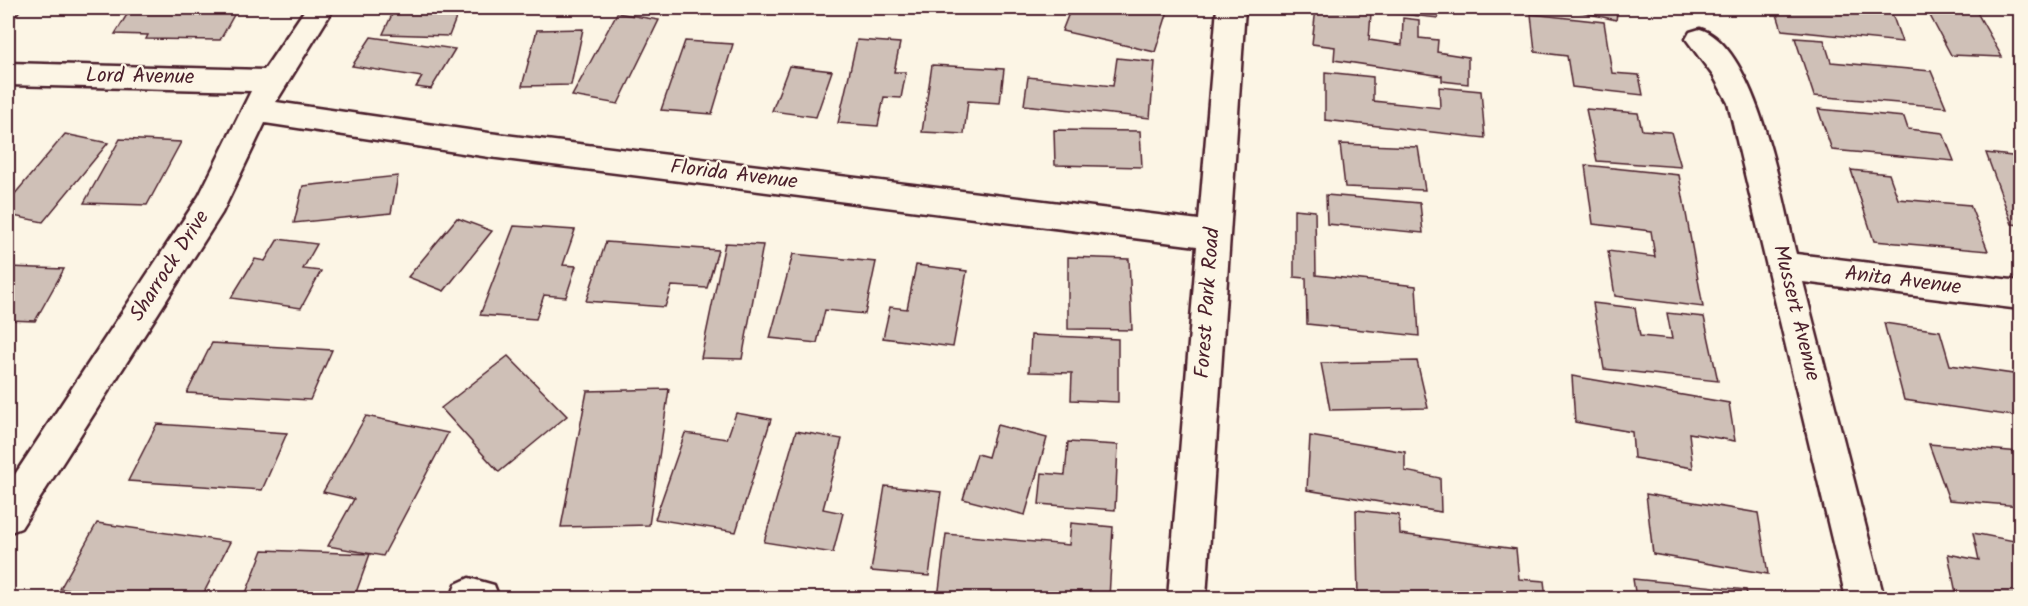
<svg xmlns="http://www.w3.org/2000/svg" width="2028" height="606" font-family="Kalam,sans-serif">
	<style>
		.building { fill: #cfc0b7; stroke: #4a1f2b; stroke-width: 1.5 }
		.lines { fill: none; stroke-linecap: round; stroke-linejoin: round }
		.street-casing { stroke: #4a1f2b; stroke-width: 5 }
		.street { fill: #fcf5e5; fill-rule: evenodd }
		.labels { text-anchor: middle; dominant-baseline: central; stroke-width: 4.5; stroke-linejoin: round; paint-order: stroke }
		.street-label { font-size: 21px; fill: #4a1f2b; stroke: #fcf5e5 }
	</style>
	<rect width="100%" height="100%" fill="#fcf5e5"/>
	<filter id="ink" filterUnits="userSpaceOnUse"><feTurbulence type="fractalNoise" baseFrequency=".0167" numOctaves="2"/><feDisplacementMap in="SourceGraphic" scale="12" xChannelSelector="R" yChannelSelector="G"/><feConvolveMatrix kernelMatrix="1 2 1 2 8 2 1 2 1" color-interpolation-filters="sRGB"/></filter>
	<g filter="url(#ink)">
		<g class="building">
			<path d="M8,8h14l-8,10h-6z"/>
			<path d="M131,8h51l-3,4 56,1 -15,27 -74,-1 2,-4 -33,-1z"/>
			<path d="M395,8h65l-11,28 -66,-2z"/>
			<path d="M1071,8h79l18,3 -13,41 -93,-21z"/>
			<path d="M1316,8l55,5 -2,27 33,5 1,-27 16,2v18l19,2 -1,12 31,5v27l-26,-3v-5l-108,-16 1,-13 -23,-3z"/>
			<path d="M1362,8h75l1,10 -76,-8z"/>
			<path d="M1565,8h53l-2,12z"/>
			<path d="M1775,8h115l12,34 -120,-12z"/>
			<path d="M1926,8l49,1 27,48 -51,-2z"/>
			<path d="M617,13l42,7 -41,84 -46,-8z"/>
			<path d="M1531,14l73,8 8,51 27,2 4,20 -71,-8 -5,-31 -32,-4z"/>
			<path d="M583,29l-12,56 -49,1 15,-56z"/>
			<path d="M371,37l84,12 -24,40 -15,-2 6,-10 -70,-11z"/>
			<path d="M1795,38l29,2 7,22 100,9 15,36 -132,-11z"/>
			<path d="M857,40l43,3 -6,29h12l-5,26 -17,-1 -6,29 -40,-3z"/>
			<path d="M685,41l48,3 -21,70 -51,-4z"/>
			<path d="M1117,58l38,4 -5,56 -126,-13 4,-28 85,9z"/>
			<path d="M932,65l72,4 -4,34 -32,-2 -4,33 -42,-2z"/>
			<path d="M789,66l43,5 -16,46 -44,-6z"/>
			<path d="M1325,72l48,5v24l67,7 -1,-21 42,4 4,47 -160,-18z"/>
			<path d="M1586,109l52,4 4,17 29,2 10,35 -84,-6z"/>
			<path d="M1818,109l86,8 4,12 35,4 11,28 -122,-11z"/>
			<path d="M1054,130l86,1 2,36 -87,-2z"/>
			<path d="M65,134l43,9 -65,79 -35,-7v-13z"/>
			<path d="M120,139l61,3 -34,63 -63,-2z"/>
			<path d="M1340,144l78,3 7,43 -80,-3z"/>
			<path d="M1986,153l34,4v68l-8,-1z"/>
			<path d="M1585,165l94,10 24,132 -88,-11 -7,-45 47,6 -4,-26 -58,-7z"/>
			<path d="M1851,170l38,4 9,25 72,6 18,46 -114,-10z"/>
			<path d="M398,176l-7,37 -97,10 9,-37z"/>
			<path d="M1326,195l94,8 3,30 -96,-9z"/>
			<path d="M1294,209l21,2 1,64 100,11 3,50 -112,-12 -1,-46 -12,-1z"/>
			<path d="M457,218l35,13 -48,60 -36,-14z"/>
			<path d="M514,226l61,4 -12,35 13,1 -10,31 -22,-2 -8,24 -56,-4z"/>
			<path d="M278,239l39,5 -14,25 18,2 -20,37 -70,-10 24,-39 10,2z"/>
			<path d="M606,242l112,8 -11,38 -35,-2 -7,21 -79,-6z"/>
			<path d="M725,243l38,2 -21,114 -41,-1z"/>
			<path d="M793,254l83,8 -11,52 -40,-4 -8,33 -47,-5z"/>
			<path d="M1068,257l61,2 3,71 -64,-1z"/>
			<path d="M916,265l51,6 -14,76 -70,-9 7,-31 17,2z"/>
			<path d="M8,267l56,2 -29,52 -27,-1z"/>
			<path d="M1593,303l42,5 5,28 32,3 -5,-26 37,4 14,64 -114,-12z"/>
			<path d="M1884,323l56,8 10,34 70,10v42l-116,-17z"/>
			<path d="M1031,335l87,4v63l-47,-2 1,-27 -43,-1z"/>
			<path d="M212,343l120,7 -22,50 -123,-7z"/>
			<path d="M508,356l59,60 -68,56 -58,-64z"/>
			<path d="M1417,361l11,47 -98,2 -9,-47z"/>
			<path d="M1572,376l157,27 6,38 -46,-8 4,35 -59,-10 -2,-26 -57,-10z"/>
			<path d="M669,389l-20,136 -88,2 26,-136z"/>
			<path d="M736,413l35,6 -35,113 -81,-13 30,-86 42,6z"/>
			<path d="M366,416l82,17 -65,123 -55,-10 26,-47 -31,-7z"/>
			<path d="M157,424l130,9 -25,57 -134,-9z"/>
			<path d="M997,425l50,13 -22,77 -62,-16 14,-45 11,3z"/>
			<path d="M796,431l46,8 -19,70 20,4 -10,40 -69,-11z"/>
			<path d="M1310,436l95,16v19l35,7 1,34 -134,-22z"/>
			<path d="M1068,442l50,3 -3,65 -76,-6 3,-31 23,2z"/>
			<path d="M1929,444l91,8v54l-71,-6z"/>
			<path d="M885,486l56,6 -12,84 -58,-5z"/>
			<path d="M1646,494l112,19 10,61 -115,-20z"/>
			<path d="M1356,510l43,5 1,19 116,15 3,30 25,2 2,17 -188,-1z"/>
			<path d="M97,523l133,19 -29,56h-69l-72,-9z"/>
			<path d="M1071,523l42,4 -4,71h-171l8,-64 123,11z"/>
			<path d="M1973,533l47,9v56h-63l-9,-44 31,6z"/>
			<path d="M263,550l107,4 -16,44h-110z"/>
			<path d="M1633,579l113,11 2,8h-112z"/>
		</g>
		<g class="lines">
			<defs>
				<g id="street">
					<path d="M306,8h28l-58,94 213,31 710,87 18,-212h28l-39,590h-38l29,-352 -708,-89 -224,-34 -43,90 -201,315 -13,5v-48l191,-289 52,-105 -243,-6v-22l256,7z"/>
					<path d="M1700,29c57,17 83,172 96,225l224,27v28l-217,-27 81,316h-38l-118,-495 -14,-26 -28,-38 4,-7z"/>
					<path d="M469,578l25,7 5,13h-48l5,-14z"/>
				</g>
			</defs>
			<use href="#street" class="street-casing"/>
			<use href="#street" class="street"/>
		</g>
	</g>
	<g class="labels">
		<g class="street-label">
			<text transform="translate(140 77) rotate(1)">Lord Avenue</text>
			<text transform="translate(734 175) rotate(7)">Florida Avenue</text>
			<text transform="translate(170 266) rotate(-57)">Sharrock Drive</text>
			<text transform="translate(1903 281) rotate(7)">Anita Avenue</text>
			<text transform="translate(1208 303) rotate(-86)">Forest Park Road</text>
			<text transform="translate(1796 313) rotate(76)">Mussert Avenue</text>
		</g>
	</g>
	<rect width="2028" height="606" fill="none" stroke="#fcf5e5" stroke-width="30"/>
	<rect x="15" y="15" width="1998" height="576" fill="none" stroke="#4a1f2b" stroke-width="2" filter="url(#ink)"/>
</svg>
